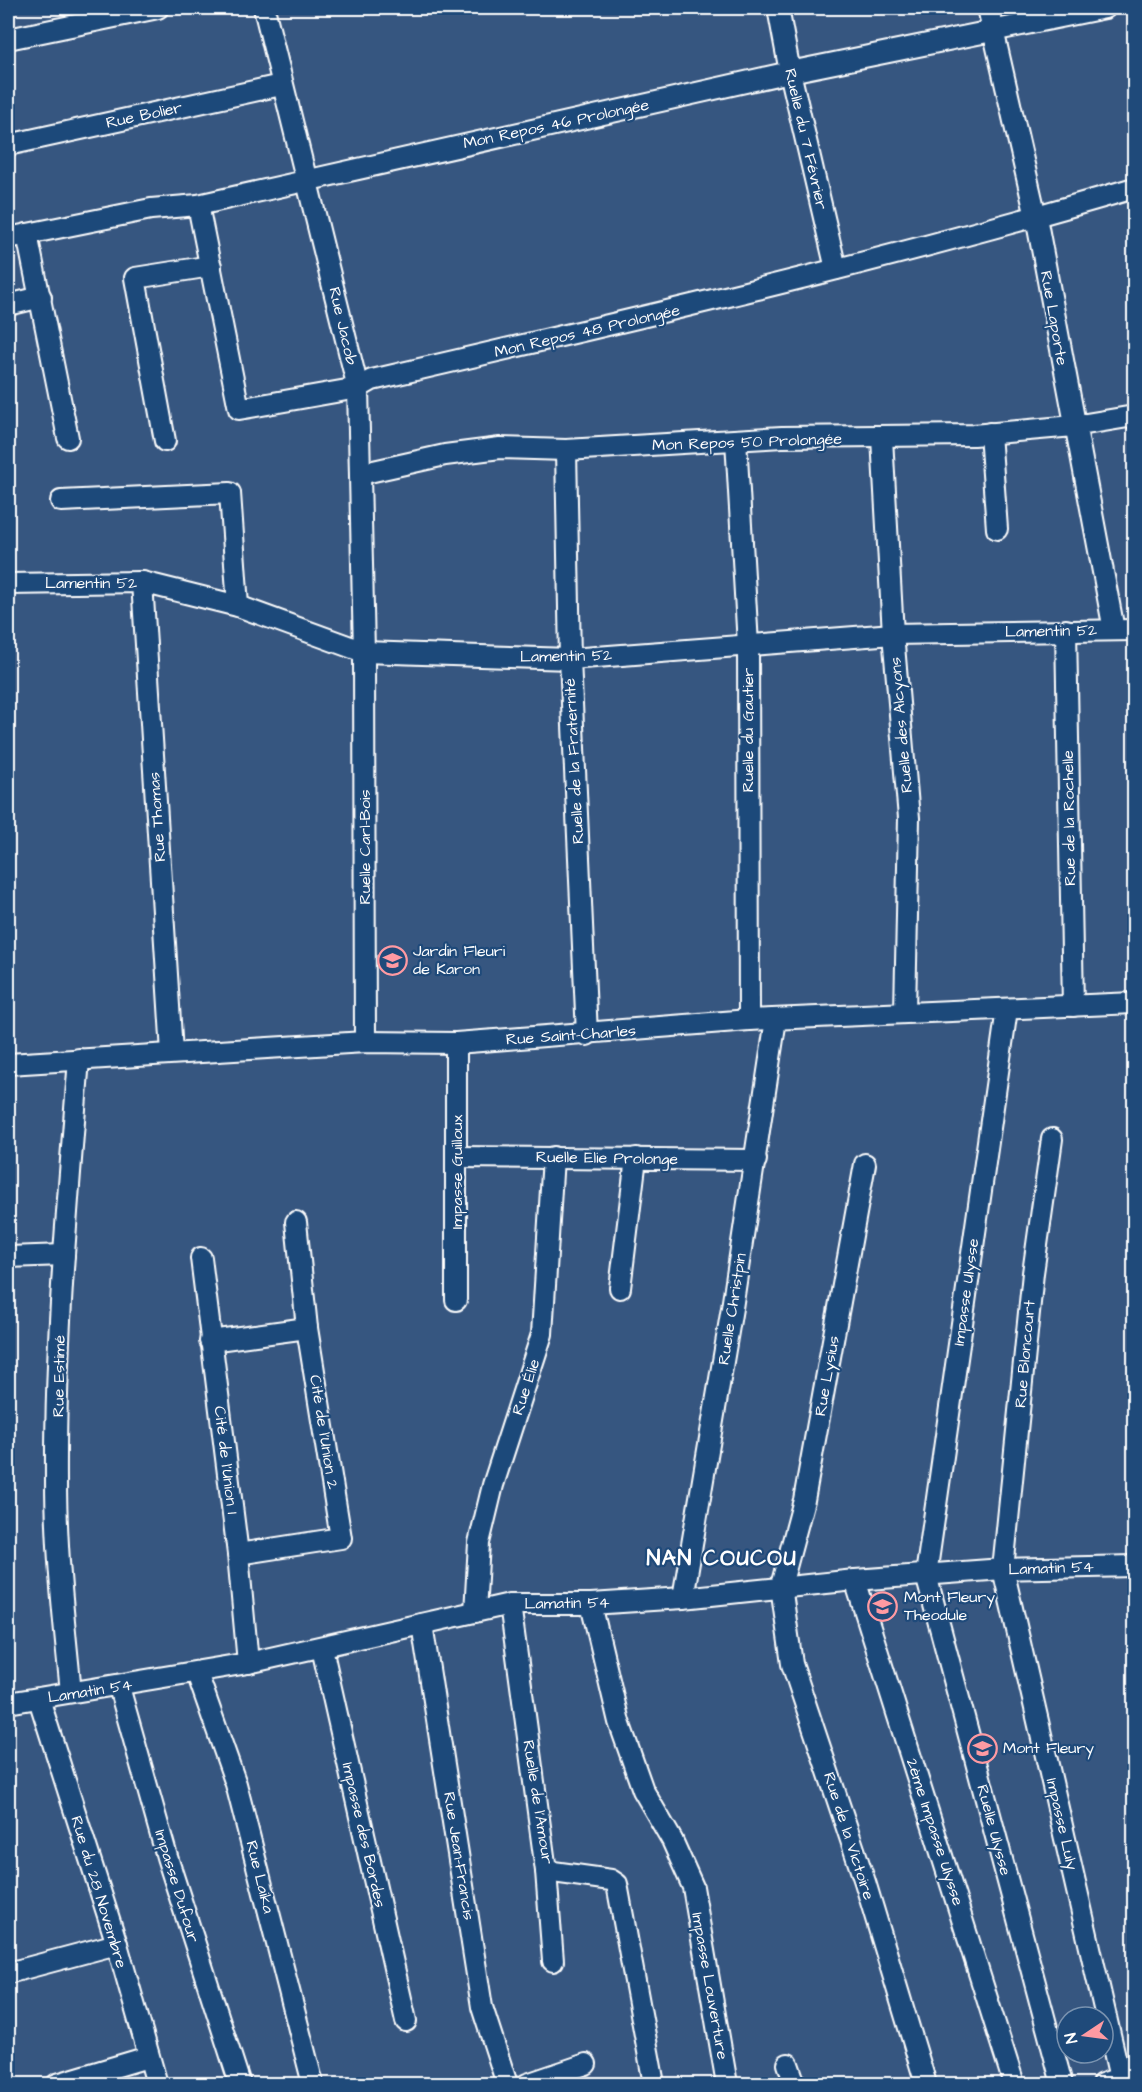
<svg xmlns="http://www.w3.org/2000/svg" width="1142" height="2092" font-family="'Architects Daughter',sans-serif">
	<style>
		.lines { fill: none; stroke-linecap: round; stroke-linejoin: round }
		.minor-casing { stroke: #fff; stroke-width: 24 }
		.minor { stroke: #1f4a7a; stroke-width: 20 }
		.labels { text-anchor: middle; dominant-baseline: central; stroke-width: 4.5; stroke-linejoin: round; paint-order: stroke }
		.street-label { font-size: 16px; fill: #fff; stroke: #1f4a7a }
		.poi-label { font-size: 16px; fill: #fff; stroke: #1f4a7a; text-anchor: start }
		.district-label { font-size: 22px; font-weight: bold; letter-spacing: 1.5px; fill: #fff; stroke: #1f4a7a }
	</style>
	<rect width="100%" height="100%" fill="#365680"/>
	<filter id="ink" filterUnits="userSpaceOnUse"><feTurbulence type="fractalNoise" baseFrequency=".0167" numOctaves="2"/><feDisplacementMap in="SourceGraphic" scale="12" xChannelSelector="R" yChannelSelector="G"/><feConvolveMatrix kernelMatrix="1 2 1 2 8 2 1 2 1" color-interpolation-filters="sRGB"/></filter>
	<g filter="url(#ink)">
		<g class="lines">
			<defs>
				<g id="minor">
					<path d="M264,8l94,380 6,264 1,390"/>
					<path d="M778,8l12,64 46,197"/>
					<path d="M988,8l48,209 78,413"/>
					<path d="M8,39l150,-31"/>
					<path d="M8,145l273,-60"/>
					<path d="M198,205l41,204 119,-21 14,-8c256,-59 511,-118 762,-192"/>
					<path d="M27,234l41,204"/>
					<path d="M8,238l143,-29 47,-4 592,-133 315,-64"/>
					<path d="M8,305l33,-8"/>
					<path d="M990,433l7,96"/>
					<path d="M882,438l11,196 16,184 -4,194"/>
					<path d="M736,440l12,205 1,375"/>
					<path d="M165,441l-30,-163 76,-12"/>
					<path d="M566,450l4,209 17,376"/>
					<path d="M360,474l85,-19 55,-7 66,2 216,-13 191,-2 101,-9 60,-10"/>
					<path d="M61,501l169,-8 8,113"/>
					<path d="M142,582l30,471"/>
					<path d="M8,584l134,-2 96,24 126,46 206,7 323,-25 241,-4"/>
					<path d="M1066,630l7,376"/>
					<path d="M1007,1009l-81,566 136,509"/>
					<path d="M8,1064l357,-22 91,1 293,-23 385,-17"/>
					<path d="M1052,1139l-19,134 -30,296 117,509"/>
					<path d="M457,1157l299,3"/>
					<path d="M865,1164l-61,336 -23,86 11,78 73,218 61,202"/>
					<path d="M8,1257l56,-2"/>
					<path d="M201,1258l37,296 10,109"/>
					<path d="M620,1288l16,-130"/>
					<path d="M456,1300v-257"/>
					<path d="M210,1341l97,-13"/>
					<path d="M238,1554l103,-16 -34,-210 -11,-106"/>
					<path d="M855,1580l159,504"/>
					<path d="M683,1598l49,-290 44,-289"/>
					<path d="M510,1604l36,267 65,9 6,4 37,200"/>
					<path d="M591,1604l28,118 24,68 29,50 21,47 34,197"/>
					<path d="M475,1612l4,-69 14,-58 49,-151 11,-177"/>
					<path d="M422,1624l60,383 25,77"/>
					<path d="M322,1648l84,373"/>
					<path d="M197,1673l39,111 77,300"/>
					<path d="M119,1687l48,170 73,227"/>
					<path d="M71,1692c-7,-70 -15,-141 -15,-212 -1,-141 12,-281 23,-421"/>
					<path d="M39,1699l78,245 40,140"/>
					<path d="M8,1703l240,-40 262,-59h81l92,-6 172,-18 148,-11 131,-3"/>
					<path d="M546,1871l7,90"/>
					<path d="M8,1973l109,-29"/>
					<path d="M788,2064l7,20"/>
					<path d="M57,2084l91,-27"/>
					<path d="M527,2084l59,-20"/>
					<path d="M1102,2084l32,-11"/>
				</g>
			</defs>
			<use href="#minor" class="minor-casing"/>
			<use href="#minor" class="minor"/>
		</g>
	</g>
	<defs>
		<symbol id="school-ring" viewBox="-11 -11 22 22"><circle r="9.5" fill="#1f4a7a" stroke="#ff9aa2" stroke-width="1.5"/><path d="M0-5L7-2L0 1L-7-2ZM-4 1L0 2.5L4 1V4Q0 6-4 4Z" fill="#ff9aa2"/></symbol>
	</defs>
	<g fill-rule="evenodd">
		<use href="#school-ring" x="376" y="944" width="33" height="33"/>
		<use href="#school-ring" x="866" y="1590" width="33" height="33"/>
		<use href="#school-ring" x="966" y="1732" width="33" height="33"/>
	</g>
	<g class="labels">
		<g class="street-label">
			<text transform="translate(144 115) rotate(-12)">Rue Bolier</text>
			<text transform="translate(556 124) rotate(-12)">Mon Repos 46 Prolongée</text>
			<text transform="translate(806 139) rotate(77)">Ruelle du 7 Février</text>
			<text transform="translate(1054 318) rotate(80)">Rue Laporte</text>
			<text transform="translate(343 326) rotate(77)">Rue Jacob</text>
			<text transform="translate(587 331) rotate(-13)">Mon Repos 48 Prolongée</text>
			<text transform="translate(747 442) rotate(-2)">Mon Repos 50 Prolongée</text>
			<text x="91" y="583">Lamentin 52</text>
			<text transform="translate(1051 631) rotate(-1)">Lamentin 52</text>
			<text transform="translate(566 656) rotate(-1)">Lamentin 52</text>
			<text transform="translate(901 725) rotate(-95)">Ruelle des Alcyons</text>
			<text transform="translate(748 730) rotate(-90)">Ruelle du Gautier</text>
			<text transform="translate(574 761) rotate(-93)">Ruelle de la Fraternité</text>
			<text transform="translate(157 817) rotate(-94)">Rue Thomas</text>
			<text transform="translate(1069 818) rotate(-91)">Rue de la Rochelle</text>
			<text transform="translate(365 847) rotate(-90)">Ruelle Carl-Bois</text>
			<text transform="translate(571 1035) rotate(-4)">Rue Saint-Charles</text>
			<text transform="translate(607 1158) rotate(1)">Ruelle Elie Prolonge</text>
			<text transform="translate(457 1172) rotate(-90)">Impasse Guilloux</text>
			<text transform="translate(966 1292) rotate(-82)">Impasse Ulysse</text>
			<text transform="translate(732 1309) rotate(-81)">Ruelle Christpin</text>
			<text transform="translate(1025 1354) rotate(-85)">Rue Bloncourt</text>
			<text transform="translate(59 1376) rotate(-89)">Rue Estimé</text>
			<text transform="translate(827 1376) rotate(-80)">Rue Lysius</text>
			<text transform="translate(526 1387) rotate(-72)">Rue Élie</text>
			<text transform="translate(324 1432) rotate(81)">Cité de l'Union 2</text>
			<text transform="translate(226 1460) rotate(83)">Cité de l'Union 1</text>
			<text transform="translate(1051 1568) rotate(-2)">Lamatin 54</text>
			<text transform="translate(567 1603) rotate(-1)">Lamatin 54</text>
			<text transform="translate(90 1691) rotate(-9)">Lamatin 54</text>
			<text transform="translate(538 1802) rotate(81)">Ruelle de l'Amour</text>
			<text transform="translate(1062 1824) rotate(77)">Impasse Luly</text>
			<text transform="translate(994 1830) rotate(75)">Ruelle Ulysse</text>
			<text transform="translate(935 1832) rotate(72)">2ème Impasse Ulysse</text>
			<text transform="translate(364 1835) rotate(77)">Impasse des Bordes</text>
			<text transform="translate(849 1836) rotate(72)">Rue de la Victoire</text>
			<text transform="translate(459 1856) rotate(81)">Rue Jean-Francis</text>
			<text transform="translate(260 1877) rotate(76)">Rue Laika</text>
			<text transform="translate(177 1886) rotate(73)">Impasse Dufour</text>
			<text transform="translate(99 1892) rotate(73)">Rue du 28 Novembre</text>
			<text transform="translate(710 1986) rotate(80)">Impasse Louverture</text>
		</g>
		<g class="poi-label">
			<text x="413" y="951">Jardin Fleuri<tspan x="413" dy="18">de Karon</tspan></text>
			<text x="904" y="1597">Mont Fleury<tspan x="904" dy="18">Theodule</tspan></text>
			<text x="1003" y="1748">Mont Fleury</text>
		</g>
		<g class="district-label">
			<text x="722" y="1558">NAN COUCOU</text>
		</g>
	</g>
	<rect width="1142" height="2092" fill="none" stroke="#1f4a7a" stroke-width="30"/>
	<rect x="15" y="15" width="1112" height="2062" fill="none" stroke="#fff" stroke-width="2" filter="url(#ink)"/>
	<g transform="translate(1085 2035) rotate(257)"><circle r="28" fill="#1f4a7a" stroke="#7992af" stroke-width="1.5"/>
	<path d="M0-4.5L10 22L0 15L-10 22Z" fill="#ff9aa2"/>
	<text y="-9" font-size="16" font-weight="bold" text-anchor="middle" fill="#ffffff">N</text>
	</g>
</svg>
